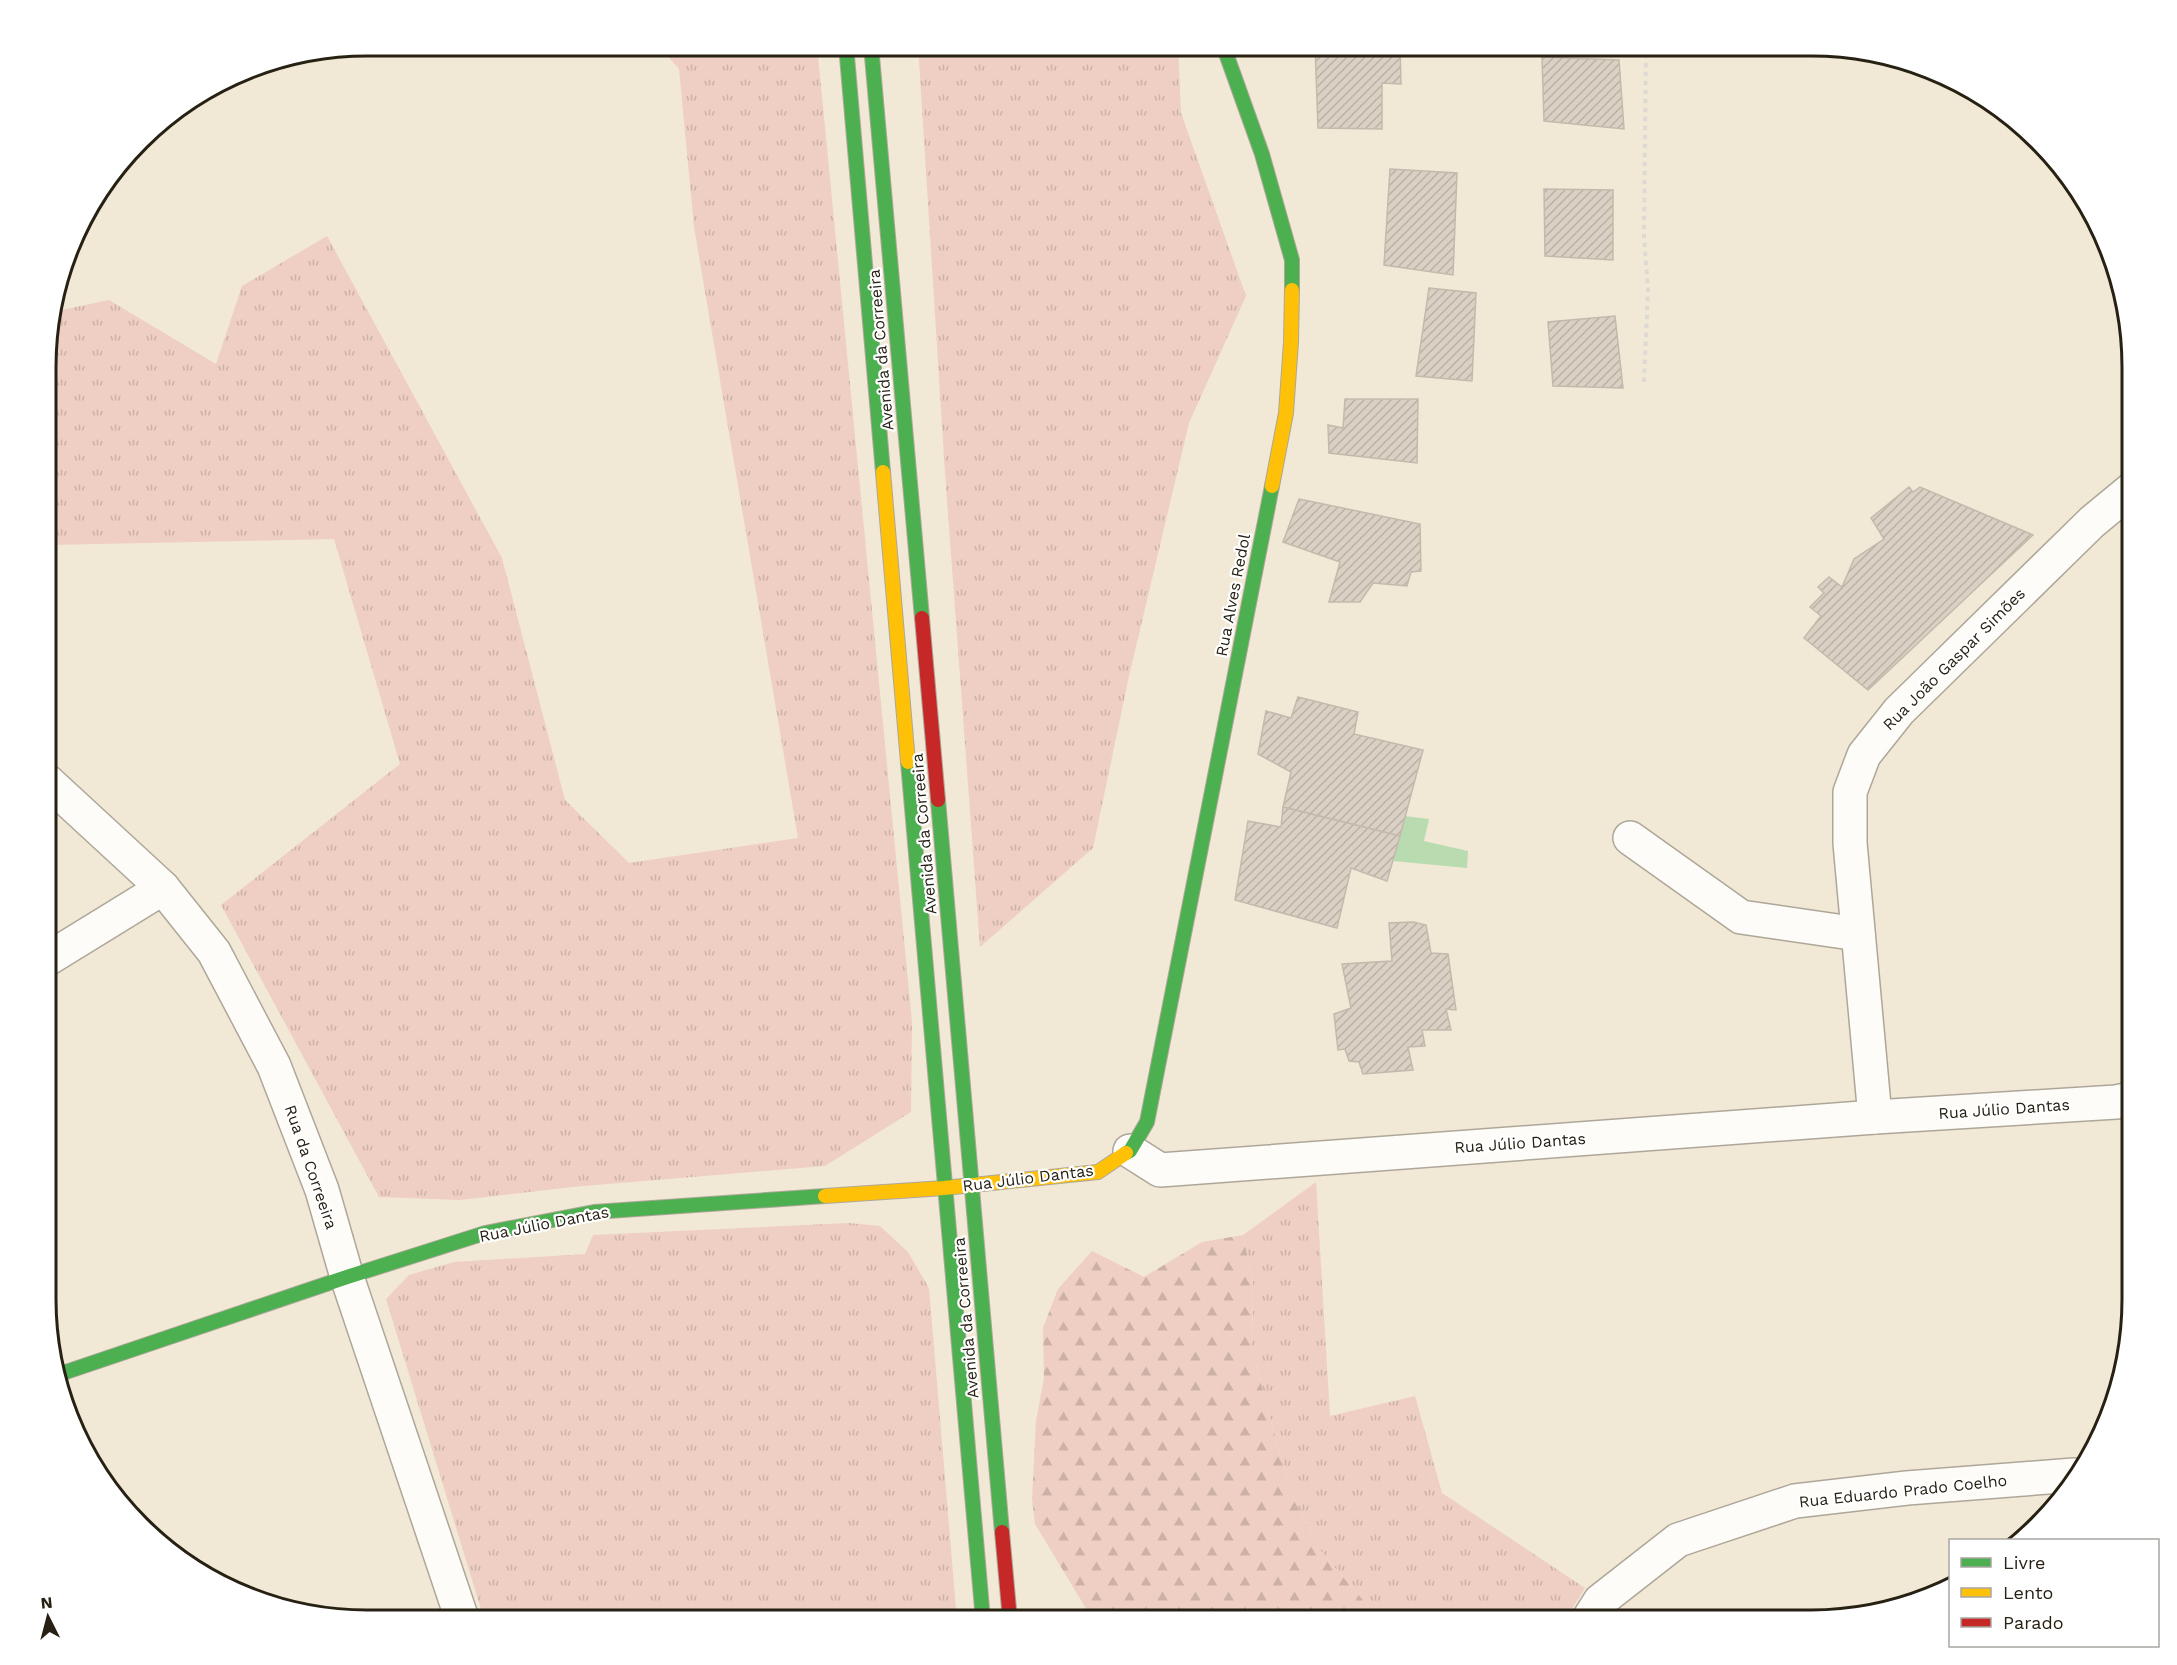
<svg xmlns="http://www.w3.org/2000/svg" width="2177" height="1665" font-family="'Work Sans',sans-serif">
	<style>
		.grass { fill: url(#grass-tufts) }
		.forest { fill: url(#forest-firs) }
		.water { fill: #b8dcb0 }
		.building { fill: url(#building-hatch); stroke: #c3baad; stroke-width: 1.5 }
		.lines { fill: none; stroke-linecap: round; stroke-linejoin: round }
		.street-casing { stroke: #aea799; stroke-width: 36 }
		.fast-casing { stroke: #aea799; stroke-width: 16 }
		.slow-casing { stroke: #aea799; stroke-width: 16 }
		.jam-casing { stroke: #aea799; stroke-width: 16 }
		.path { stroke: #dddad4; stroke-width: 4; stroke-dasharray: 4.5 4.5; stroke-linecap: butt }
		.street { stroke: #fdfcf9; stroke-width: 33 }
		.fast { stroke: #4caf50; stroke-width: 14 }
		.slow { stroke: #ffc107; stroke-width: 14 }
		.jam { stroke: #c62828; stroke-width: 14 }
		.labels { text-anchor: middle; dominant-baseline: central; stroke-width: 4.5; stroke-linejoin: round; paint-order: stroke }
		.street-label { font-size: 16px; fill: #272114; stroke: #fff }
		.rim { fill: none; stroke: #272114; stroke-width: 3 }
	</style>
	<defs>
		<pattern id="grass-tufts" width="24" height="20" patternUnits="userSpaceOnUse" patternTransform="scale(1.5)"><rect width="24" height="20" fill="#efcfc3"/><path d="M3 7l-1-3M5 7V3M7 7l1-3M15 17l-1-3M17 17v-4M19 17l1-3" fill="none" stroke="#cdb1a7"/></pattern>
		<pattern id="forest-firs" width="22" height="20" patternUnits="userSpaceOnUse" patternTransform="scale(1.5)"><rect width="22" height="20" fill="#efcfc3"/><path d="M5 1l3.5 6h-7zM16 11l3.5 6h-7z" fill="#cdb1a7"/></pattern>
		<pattern id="building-hatch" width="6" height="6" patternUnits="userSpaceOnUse" patternTransform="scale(1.5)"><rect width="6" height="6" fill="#dad0c3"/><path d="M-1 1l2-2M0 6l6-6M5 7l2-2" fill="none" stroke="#bbb2a7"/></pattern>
	</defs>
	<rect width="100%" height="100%" fill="#f1e8d5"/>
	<g class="grass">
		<path d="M658,45h159l95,977 -1,90 -86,54 -253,21 -112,13 -81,-3 -158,-292 179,-141 -66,-225 -287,6 1,-221 4,-12 57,-12 107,64 26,-78 85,-50 175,322 63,242 64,63 169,-25 -104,-611 -15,-158z"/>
		<path d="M918,45h260l3,68 65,183 -57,127 -60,253 -36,172 -113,99 -35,-474z"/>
		<path d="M1316,1182l14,234 85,-20 27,97 143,95 -20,32h-212l16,-13 -50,-58 -29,-57 -38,-142 1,-68 -10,-47z"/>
		<path d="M849,1223l31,3 28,26 21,36 28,332 -473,-1 -98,-320 23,-24 45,-13 131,-8 8,-19z"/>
	</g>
	<path class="forest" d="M1243,1235l10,47 -1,68 38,142 29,57 50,58 -16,13h-260l-58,-96 -3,-25 4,-78 8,-43 -1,-50 15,-39 34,-38 52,26 58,-35z"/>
	<path class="water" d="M1405,816l24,3 -5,22 44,10 -1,17 -74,-7z"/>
	<g class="building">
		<path d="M1315,45h85l1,39 -19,-1v46l-64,-1z"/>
		<path d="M1542,57l77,3 5,69 -80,-8z"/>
		<path d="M1390,169l67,4 -4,102 -69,-10z"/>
		<path d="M1544,189l69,1v70l-68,-4z"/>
		<path d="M1429,288l47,5 -4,88 -56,-5z"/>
		<path d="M1615,316l8,72 -70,-2 -5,-64z"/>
		<path d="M1345,399h73l-1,64 -88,-10 -1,-28 15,3z"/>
		<path d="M1909,487l4,5 7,-5 113,48 -165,155 -64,-52 17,-22 -11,-9 14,-14 -6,-6 11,-10 13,10 12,-28 30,-20 -13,-21z"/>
		<path d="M1299,499l121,25 1,47 -10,1 -4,14 -34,-3 -13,19h-31l11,-40 -57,-20z"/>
		<path d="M1298,697l60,15 -4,22 69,16 -23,86 -117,-29 8,-35 -33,-18 8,-43 25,7z"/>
		<path d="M1283,807l117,29 -13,45 -36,-13 -14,60 -102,-28 13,-79 33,6z"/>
		<path d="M1413,922l13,3 5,28 17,1 8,56 -10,-1 5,21h-29l3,16 -17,1 5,23 -50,4 -4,-12 -10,-1 -4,-12 -7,1 -4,-36 17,-6 -9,-44 50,-3 -3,-38z"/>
	</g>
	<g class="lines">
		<defs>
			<g id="street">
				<path d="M47,781l116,107 51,64 60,114 48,124 25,87 115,342"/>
				<path d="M1630,838l111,79 117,17"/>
				<path d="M46,960l117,-72"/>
				<path d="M1875,1117l-25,-274v-51l14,-37 35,-44 193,-189 40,-33"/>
				<path d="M1130,1151l30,19 715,-53 241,-15 15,-3"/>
				<path d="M1588,1620l12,-19 78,-61 117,-39 112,-13 167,-13"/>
			</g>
			<g id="fast">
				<path d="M846,45l37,427"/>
				<path d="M871,45l51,573"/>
				<path d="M1223,45l39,109 30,106v30"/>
				<path d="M908,762l75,858"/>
				<path d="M938,800l64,732"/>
				<path d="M1126,1153l4,-2 17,-29 125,-636"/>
				<path d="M60,1374l287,-97 138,-44 109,-21 231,-16"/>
			</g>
			<g id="slow">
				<path d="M883,472l25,290"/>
				<path d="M1272,486l14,-73 5,-71 1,-52"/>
				<path d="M825,1196l119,-8 154,-16 28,-19"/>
			</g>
			<g id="jam">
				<path d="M922,618l16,182"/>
				<path d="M1002,1532l8,88"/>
			</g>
		</defs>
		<use href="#street" class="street-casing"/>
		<use href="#fast" class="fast-casing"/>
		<use href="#slow" class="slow-casing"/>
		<use href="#jam" class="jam-casing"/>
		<path class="path" d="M1644,382l4,-93 -4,-51 2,-192"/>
		<use href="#street" class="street"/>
		<use href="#fast" class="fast"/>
		<use href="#slow" class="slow"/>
		<use href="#jam" class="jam"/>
	</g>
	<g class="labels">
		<g class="street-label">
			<text transform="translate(881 350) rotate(-95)">Avenida da Correeira</text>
			<text transform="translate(1233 595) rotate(-79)">Rua Alves Redol</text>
			<text transform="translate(1954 659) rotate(-45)">Rua João Gaspar Simões</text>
			<text transform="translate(924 834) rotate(-95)">Avenida da Correeira</text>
			<text transform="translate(2004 1109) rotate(-4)">Rua Júlio Dantas</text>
			<text transform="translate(1520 1143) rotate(-4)">Rua Júlio Dantas</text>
			<text transform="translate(311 1167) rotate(71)">Rua da Correeira</text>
			<text transform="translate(1028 1178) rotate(-7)">Rua Júlio Dantas</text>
			<text transform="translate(544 1224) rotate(-11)">Rua Júlio Dantas</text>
			<text transform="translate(966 1318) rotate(-95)">Avenida da Correeira</text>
			<text transform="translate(1903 1491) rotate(-6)">Rua Eduardo Prado Coelho</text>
		</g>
	</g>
	<path d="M0 0H2177V1665H0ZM367 56H1811A311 311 0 0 1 2122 367V1299A311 311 0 0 1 1811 1610H367A311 311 0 0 1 56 1299V367A311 311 0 0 1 367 56Z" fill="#fff" fill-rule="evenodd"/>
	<path class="rim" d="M367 56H1811A311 311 0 0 1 2122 367V1299A311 311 0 0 1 1811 1610H367A311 311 0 0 1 56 1299V367A311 311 0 0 1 367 56Z"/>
	<rect x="1949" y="1539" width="210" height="108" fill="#ffffff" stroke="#a9a6a1" stroke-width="1.5"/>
	<rect x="1961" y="1558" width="30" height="9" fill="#4caf50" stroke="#a9a6a1" stroke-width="1.5"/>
	<text x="2003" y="1569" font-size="18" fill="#272114">Livre</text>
	<rect x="1961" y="1588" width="30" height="9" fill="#ffc107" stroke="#a9a6a1" stroke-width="1.5"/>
	<text x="2003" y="1599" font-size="18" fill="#272114">Lento</text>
	<rect x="1961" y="1618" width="30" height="9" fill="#c62828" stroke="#a9a6a1" stroke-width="1.5"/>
	<text x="2003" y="1629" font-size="18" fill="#272114">Parado</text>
	<g transform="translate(48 1617) rotate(354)" stroke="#ffffff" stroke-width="4.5" paint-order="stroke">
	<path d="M0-4.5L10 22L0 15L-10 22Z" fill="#272114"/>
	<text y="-9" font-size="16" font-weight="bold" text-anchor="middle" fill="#272114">N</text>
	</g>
</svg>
